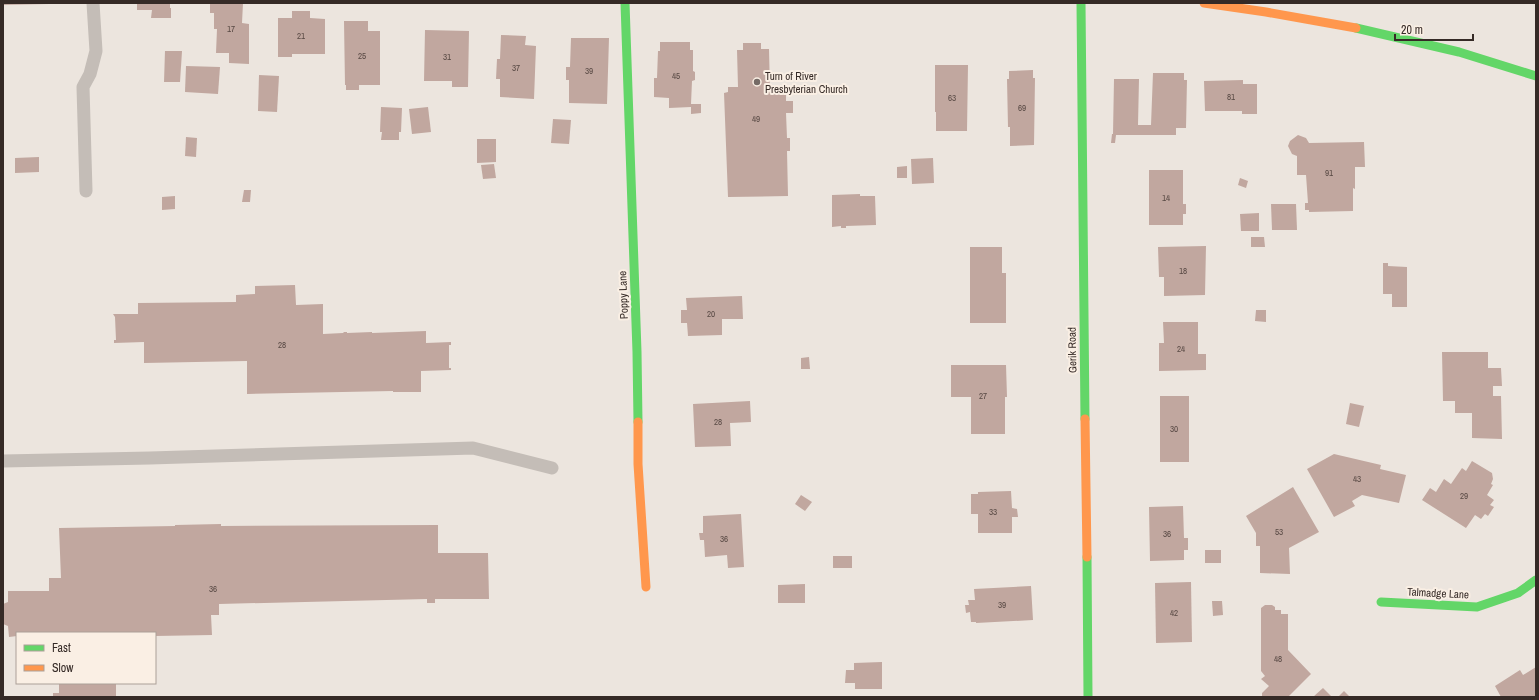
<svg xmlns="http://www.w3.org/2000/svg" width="1539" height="700" font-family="'Archivo Narrow',sans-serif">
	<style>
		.building { fill: #c1a79f }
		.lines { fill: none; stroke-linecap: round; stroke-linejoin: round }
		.lane { stroke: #c4bdb7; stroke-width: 13 }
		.fast { stroke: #63d668; stroke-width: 9 }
		.slow { stroke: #ff974d; stroke-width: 9 }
		.poi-dot { fill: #756b66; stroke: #faefe4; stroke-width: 1.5 }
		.labels { text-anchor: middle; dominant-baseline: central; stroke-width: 4; stroke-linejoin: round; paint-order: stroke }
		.number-label { font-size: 9px; fill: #584944 }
		.poi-label { font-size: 11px; fill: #352a26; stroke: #faefe4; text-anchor: start }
		.street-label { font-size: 11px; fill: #352a26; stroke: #faefe4 }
	</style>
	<rect width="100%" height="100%" fill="#ece5de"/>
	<g class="building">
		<path d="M3,3h46v1l-46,1z"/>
		<path d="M137,3h33v5h1v10h-20l1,-8h-15z"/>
		<path d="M210,3h33l-1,20 7,1v40l-20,-1v-10h-13l1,-24h-3v-16h-4z"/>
		<path d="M292,11h18v7l15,1v35h-33v3h-14v-39h14z"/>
		<path d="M344,21h24v10h12v54h-21v5h-13v-5h-1z"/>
		<path d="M425,30l44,1 -1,56h-16v-6h-28z"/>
		<path d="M501,35l25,1 -1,9 11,1 -2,53 -34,-2v-18h-4l1,-20h3z"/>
		<path d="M571,38h38l-2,66 -38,-1v-23h-3v-13h4z"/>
		<path d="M660,42h30v8h3v21l2,1v8l-3,1 -1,23h10v9l-10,1v-7l-22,1v-10l-15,-1v-19h3l1,-27h2z"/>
		<path d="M743,43h18v6h8l1,42 16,-1v11h7v12h-7l1,25h3v13h-3l1,45 -60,1 -4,-104 4,-1v-5h10l-1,-37h6z"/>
		<path d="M165,51h17l-2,31h-16z"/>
		<path d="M935,65h33l-1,66h-31v-19h-1z"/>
		<path d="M186,66l34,1 -2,27 -33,-2z"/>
		<path d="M1033,70v8h2l-1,67 -24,1v-19h-2l-1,-48h2v-8z"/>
		<path d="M1153,73h31v7h3l-1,48h-10v7h-60l-1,8h-4l1,-9h1l1,-55h25l-1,46h13z"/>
		<path d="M259,75l20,1 -2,36 -19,-1z"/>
		<path d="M1243,80v4h14v30h-15v-3h-37l-1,-30z"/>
		<path d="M381,107l21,1 -1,24h-2v8h-18l1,-8h-2z"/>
		<path d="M428,107l3,25 -19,2 -3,-25z"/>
		<path d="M553,119l18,1 -2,24 -18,-1z"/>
		<path d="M1298,135l8,3 3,5 55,-1 1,25h-10v22l-2,-1v23l-44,1v-2h-4v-7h3l-2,-28h-9v-19l-5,-2 -4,-8 2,-5z"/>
		<path d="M186,137l11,1 -1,19 -11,-1z"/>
		<path d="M477,139h19v23l-19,1z"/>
		<path d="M39,157v15l-24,1v-15z"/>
		<path d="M933,158l1,25 -22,1 -1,-25z"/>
		<path d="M494,164l2,14 -13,1 -2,-14z"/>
		<path d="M907,166v12h-10v-11z"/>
		<path d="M1149,170h34v34h3v10h-3v11h-34z"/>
		<path d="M1240,178l8,3 -2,7 -8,-3z"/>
		<path d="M244,190h7l-1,12h-8z"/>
		<path d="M860,194v2h15l1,29 -30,1v2h-5v-2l-9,1v-32z"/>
		<path d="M175,196v13l-13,1v-13z"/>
		<path d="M1271,204h25l1,26h-25z"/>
		<path d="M1259,213v18h-18l-1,-17z"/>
		<path d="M1251,237h13l1,10h-14z"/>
		<path d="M1206,246l-1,49 -41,1v-19h-5l-1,-30z"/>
		<path d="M970,247h32v26h4v50h-36z"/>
		<path d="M1383,263h5v3l19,1v40h-15v-13h-9z"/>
		<path d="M295,285l1,20 27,-1v30l20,-1 1,-1h3v1l25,-1v1l54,-2v12l25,-1v3h-2v23h2v2l-30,1v21h-28v-1l-146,3v-33l-103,2v-21l-30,1v-3h2l-1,-23 -2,-3h25v-11l98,-1v-7l19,-1v-8z"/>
		<path d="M742,296l1,23h-21v16l-34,1 -1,-13h-6v-13h6l-1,-12z"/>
		<path d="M1256,310h10v12l-11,-1z"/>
		<path d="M1163,322h35v32h8v16l-47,1v-28h5z"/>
		<path d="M1442,352h46v16h13l1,18h-9v10h8l1,43 -30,-1v-25h-17v-12h-12z"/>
		<path d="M809,357l1,12h-9v-11z"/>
		<path d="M951,365h55l1,32h-2v37h-34v-37h-20z"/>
		<rect x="1160" y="396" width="29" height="66"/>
		<path d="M750,401l1,21 -21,1 1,23 -36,1 -2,-43z"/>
		<path d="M1350,403l14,3 -5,21 -13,-3z"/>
		<path d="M1334,454l47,11 -1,4 26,6 -7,28 -37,-8 -10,6 3,5 -21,11 -27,-48z"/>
		<path d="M1472,461l20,12 1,6 -2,5 2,1 -6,10 7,5 -4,5 4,2 -6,9 -3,-2 -4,5 -6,-4 -9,13 -44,-28 8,-12 6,4 8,-13 7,5 11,-16 4,3z"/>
		<path d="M1293,487l26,45 -30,16 1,26 -30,-1v-27h-4v-13l-10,-17z"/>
		<path d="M1011,491l1,17 5,1 1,8h-6v16h-34v-19h-7v-20h7v-2z"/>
		<path d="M801,495l11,7 -7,9 -10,-7z"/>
		<path d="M1183,506l1,32h4v12h-4v10l-34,1 -1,-54z"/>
		<path d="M741,514l3,53 -16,1 -1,-13 -22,2 -1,-17h-4l-1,-7h4v-17z"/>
		<path d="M221,524v2l217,-1v28h50l1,46h-54v4h-8v-4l-208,5v11h-8l1,20 -57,1v-3h-138v3l-8,1 -1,-11 -5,-2v-20l5,-2v-11h41v-13h12l-2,-50 116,-2v-1z"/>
		<rect x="1205" y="550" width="16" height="13"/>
		<rect x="833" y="556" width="19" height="12"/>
		<path d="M1191,582l1,60 -36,1 -1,-60z"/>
		<path d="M805,584v19h-27v-18z"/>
		<path d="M1031,586l2,34 -57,3v-1h-5l-1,-10 -4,1 -1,-8h4l-1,-5h7l-1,-11z"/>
		<path d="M1212,601h10l1,14 -10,1z"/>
		<path d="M1265,605h7l3,2v3h6v4h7v36l23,24 -23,23h-26v-4l7,-7 -8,-7 4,-3 -4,-5v-63z"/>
		<path d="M882,662v27h-27v-6h-10l1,-13h8v-7z"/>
		<path d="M1536,667v30h-35l-6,-11 25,-16 3,5z"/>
		<path d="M59,683h57v14h-63v-4h6z"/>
		<path d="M1323,688l9,9h-19z"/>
		<path d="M1344,691l6,6h-12z"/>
	</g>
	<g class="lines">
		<g class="lane">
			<path d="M86,191l-3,-104 7,-13 6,-23 -3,-48"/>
			<path d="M3,461l147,-3 323,-10 79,20"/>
		</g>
		<g class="fast">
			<path d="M625,3l12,349 1,70"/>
			<path d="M1081,3l4,416"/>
			<path d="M1356,28l103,24 77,24"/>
			<path d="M1087,557l1,140"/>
			<path d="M1381,602l96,5 41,-14 18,-13"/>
		</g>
		<g class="slow">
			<path d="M1204,3l62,9 90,16"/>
			<path d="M1085,419l2,138"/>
			<path d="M638,422v42l8,123"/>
		</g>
	</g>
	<circle class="poi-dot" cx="757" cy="82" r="4"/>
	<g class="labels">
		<g class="number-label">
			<text x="231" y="29">17</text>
			<text x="301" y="36">21</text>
			<text x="362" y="56">25</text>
			<text x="447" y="57">31</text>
			<text x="516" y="68">37</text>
			<text x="589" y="71">39</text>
			<text x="676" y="76">45</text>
			<text x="1231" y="97">81</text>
			<text x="952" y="98">63</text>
			<text x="1022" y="108">69</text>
			<text x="756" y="119">49</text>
			<text x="1329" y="173">91</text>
			<text x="1166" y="198">14</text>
			<text x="1183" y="271">18</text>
			<text x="711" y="314">20</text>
			<text x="282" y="345">28</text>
			<text x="1181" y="349">24</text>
			<text x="983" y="396">27</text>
			<text x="718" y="422">28</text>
			<text x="1174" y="429">30</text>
			<text x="1357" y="479">43</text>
			<text x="1464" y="496">29</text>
			<text x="993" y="512">33</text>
			<text x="1279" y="532">53</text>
			<text x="1167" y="534">36</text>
			<text x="724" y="539">36</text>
			<text x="213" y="589">36</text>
			<text x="1002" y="605">39</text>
			<text x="1174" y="613">42</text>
			<text x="1278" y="659">48</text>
		</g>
		<g class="poi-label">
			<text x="765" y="76">Turn of River<tspan x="765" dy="13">Presbyterian Church</tspan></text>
		</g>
		<g class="street-label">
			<text transform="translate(623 295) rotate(-92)">Poppy Lane</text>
			<text transform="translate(1072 350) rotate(-91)">Gerik Road</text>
			<text transform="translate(1438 593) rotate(3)">Talmadge Lane</text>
		</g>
	</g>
	<rect width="1539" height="700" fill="none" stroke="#352a26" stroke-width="8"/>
	<rect x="16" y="632" width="140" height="52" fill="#faefe4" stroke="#aba098"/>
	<rect x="24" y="645" width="20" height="6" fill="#63d668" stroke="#aba098"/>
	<text x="52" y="652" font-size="12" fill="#352a26">Fast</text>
	<rect x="24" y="665" width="20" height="6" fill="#ff974d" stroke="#aba098"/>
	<text x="52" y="672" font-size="12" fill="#352a26">Slow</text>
	<path d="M1395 34v6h78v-6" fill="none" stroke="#352a26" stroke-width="2"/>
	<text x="1401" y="34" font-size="12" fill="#352a26" stroke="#faefe4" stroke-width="3" paint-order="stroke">20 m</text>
</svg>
